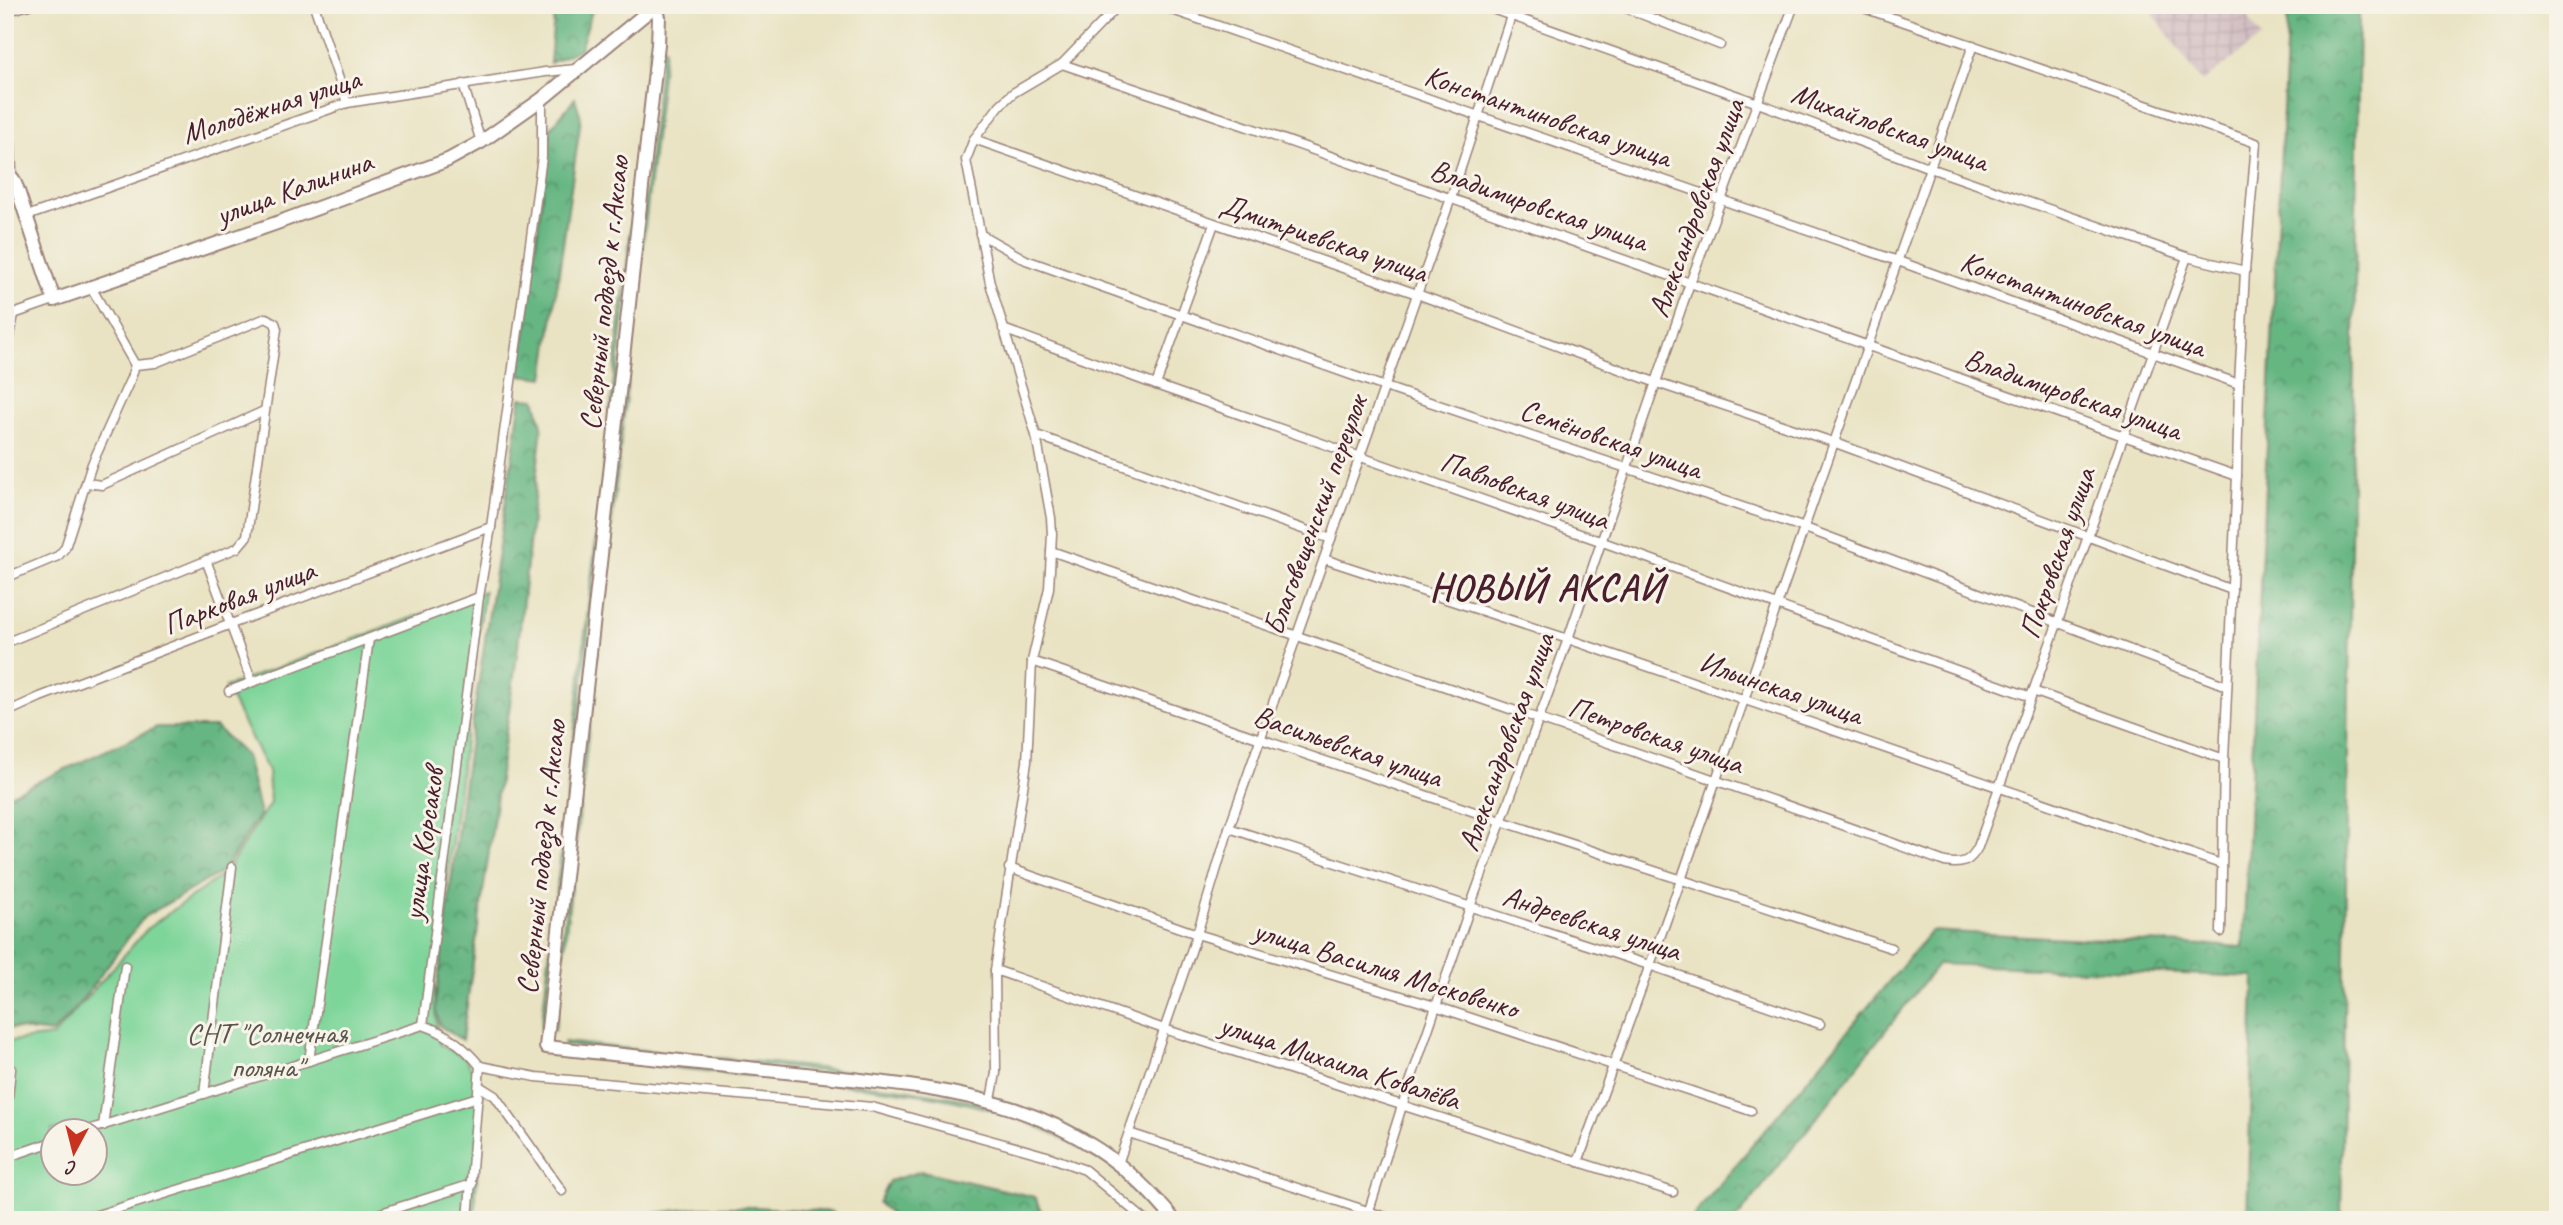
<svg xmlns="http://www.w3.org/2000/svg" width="2563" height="1225" font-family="Caveat,sans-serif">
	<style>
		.industrial { fill: url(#industrial-grid) }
		.grass { fill: url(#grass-tufts); stroke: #647a62; stroke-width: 2 }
		.forest { fill: url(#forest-crowns); stroke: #586a56; stroke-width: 2 }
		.green { fill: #7ed59a; stroke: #647a62; stroke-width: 2; fill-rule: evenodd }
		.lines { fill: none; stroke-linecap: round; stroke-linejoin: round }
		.street-casing { stroke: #9a8177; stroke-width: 11 }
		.secondary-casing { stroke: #9a8177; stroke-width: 16 }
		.street { stroke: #fff; stroke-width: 8 }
		.secondary { stroke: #fff; stroke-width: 12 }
		.labels { text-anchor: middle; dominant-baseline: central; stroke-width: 6; stroke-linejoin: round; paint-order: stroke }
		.street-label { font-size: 30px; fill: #4a1f2b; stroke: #f7f3e8 }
		.park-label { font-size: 30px; fill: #5a564c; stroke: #f7f3e8 }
		.district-label { font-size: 37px; font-weight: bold; letter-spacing: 2px; fill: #4a1f2b; stroke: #f7f3e8 }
	</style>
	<defs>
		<pattern id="industrial-grid" width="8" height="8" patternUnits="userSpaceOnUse" patternTransform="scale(1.75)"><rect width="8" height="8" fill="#d2bec2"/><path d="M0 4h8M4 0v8" fill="none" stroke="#b6a3a7"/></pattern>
		<pattern id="grass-tufts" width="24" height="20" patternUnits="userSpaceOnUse" patternTransform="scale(1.75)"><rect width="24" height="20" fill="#7ed59a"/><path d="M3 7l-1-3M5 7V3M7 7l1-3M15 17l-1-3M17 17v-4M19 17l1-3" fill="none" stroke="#6eb685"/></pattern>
		<pattern id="forest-crowns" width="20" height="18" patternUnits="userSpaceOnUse" patternTransform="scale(1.75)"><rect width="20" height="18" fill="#66b682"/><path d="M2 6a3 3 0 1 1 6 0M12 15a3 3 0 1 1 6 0" fill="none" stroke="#56936b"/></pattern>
	</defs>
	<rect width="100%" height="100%" fill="#f7f3e8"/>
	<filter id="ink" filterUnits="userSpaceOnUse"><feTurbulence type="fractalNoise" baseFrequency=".0143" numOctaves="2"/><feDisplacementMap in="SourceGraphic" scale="14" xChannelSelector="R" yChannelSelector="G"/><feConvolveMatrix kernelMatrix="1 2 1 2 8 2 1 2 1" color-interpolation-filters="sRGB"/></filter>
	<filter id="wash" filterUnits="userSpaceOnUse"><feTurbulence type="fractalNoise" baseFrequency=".00686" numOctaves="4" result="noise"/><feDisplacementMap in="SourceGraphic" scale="28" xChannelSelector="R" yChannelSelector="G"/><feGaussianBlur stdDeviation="1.57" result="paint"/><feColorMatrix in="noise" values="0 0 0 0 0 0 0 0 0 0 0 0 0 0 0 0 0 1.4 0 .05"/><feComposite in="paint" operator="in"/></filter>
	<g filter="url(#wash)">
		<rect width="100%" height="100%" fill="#e9e3c3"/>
		<path class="industrial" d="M2147,5h93l21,32 -59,45z"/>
		<g class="grass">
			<path d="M651,46h3l-110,983h-3z"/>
			<path d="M662,47l3,1 -110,983 -3,-1z"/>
			<path d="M564,1042l342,35 81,14 -5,2 -76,-13 -342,-35z"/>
			<path d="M563,1054l333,34 73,12 85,30 45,27 -2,2c-99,-65 -192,-67 -306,-79 -76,-8 -152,-16 -228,-24z"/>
		</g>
		<g class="forest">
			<path d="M555,5h39l-14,44 -30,14z"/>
			<path d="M2288,5h79l-8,9 -18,1206h-94l7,-243 -316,-13 -202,256h-46l241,-289 312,16z"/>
			<path d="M575,98l6,20 -37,260 -24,-3 30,-246z"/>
			<path d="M521,398l14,1 7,27 -25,229 -55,385 -22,-14 -5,-20 29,-225z"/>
			<path d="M157,727h59l30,29 14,58 -37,57 -79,46 -71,95 -21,21 -41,-5 -6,1v-232z"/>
			<path d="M922,1171l113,26 10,23h-148l-19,-17 11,-22z"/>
			<path d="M699,1207h55l79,5 -2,8h-222z"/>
		</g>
		<path class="green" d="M484,591l-50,390 3,47 3,16 25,14 18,30 -9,132h-469v-178l48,-6 95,-108 77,-55 45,-70 -2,-32 -43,-84zM52,1130h42v42h-42z"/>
	</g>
	<g filter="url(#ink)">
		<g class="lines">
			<defs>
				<g id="street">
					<path d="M314,5l33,98"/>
					<path d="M1158,5l740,256 341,123"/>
					<path d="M1481,5l277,98 172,65 257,89 58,14"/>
					<path d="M1618,5l102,40"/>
					<path d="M1855,5l401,138 -11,128 -6,113 -2,92 -13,283 -3,173"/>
					<path d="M5,12l24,-7"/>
					<path d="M1062,64l186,63 989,349"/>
					<path d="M463,84l18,58"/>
					<path d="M5,113l5,14 2,45"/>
					<path d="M974,139l443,155 240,89 176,59 399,148"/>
					<path d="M27,216l320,-113 198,-31 31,-3"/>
					<path d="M980,234l46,26 359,127 420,141 422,158"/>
					<path d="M5,317l49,-17"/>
					<path d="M1003,329l153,56 444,156 431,156"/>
					<path d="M5,364l9,-50"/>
					<path d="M1156,385l58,-161"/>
					<path d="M1036,435l295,104"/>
					<path d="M86,483l16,2 162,-74"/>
					<path d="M1051,551c298,104 598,203 894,311 17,3 25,0 33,-15l209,-590"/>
					<path d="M1324,559l244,80 653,225"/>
					<path d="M206,560l46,122"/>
					<path d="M5,578l53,-22 7,-8 27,-84 39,-86 4,-13 -44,-78"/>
					<path d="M5,643l232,-95 10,-12 30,-207 -2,-6 -9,-5 -111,45 -20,2"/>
					<path d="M1032,661l469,160 390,127"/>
					<path d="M229,691l250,-94"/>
					<path d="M2033,691l191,68"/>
					<path d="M5,713l35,-16 191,-73 260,-97"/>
					<path d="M1229,828l420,137 171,59"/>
					<path d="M1009,868l188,66 241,73 313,104"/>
					<path d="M995,970l169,59 509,163"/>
					<path d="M309,1061l60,-422"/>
					<path d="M480,1066c-16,-20 -33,-33 -57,-41l56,-428 12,-70 51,-370v-58"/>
					<path d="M480,1066l56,11 336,30 175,49 38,14 60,50"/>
					<path d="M479,1086l16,10 67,95"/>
					<path d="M204,1094l28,-227"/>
					<path d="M991,1100l5,-27 -1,-103 32,-208 5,-101 17,-73 3,-54 -1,-16 -15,-83 -46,-152 -24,-123 8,-21 26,-34 13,-12 49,-29 57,-59"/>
					<path d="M5,1124l6,-55"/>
					<path d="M103,1126l22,-160"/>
					<path d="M88,1130l335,-105"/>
					<path d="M1129,1133l266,87"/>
					<path d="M5,1158l47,-16"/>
					<path d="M1578,1162l103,-282 292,-835"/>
					<path d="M1118,1164l79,-230 32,-106 222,-630 60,-182"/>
					<path d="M81,1220l397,-123"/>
					<path d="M359,1220l113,-36"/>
					<path d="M468,1220l12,-154"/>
					<path d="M1366,1220l36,-114 68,-199 98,-268 122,-356 104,-278"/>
				</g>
				<g id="secondary">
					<path d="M655,6l4,11 -1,27 -112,1003c83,9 166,18 249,26 147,16 278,21 379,147"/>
					<path d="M5,178l8,1 4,9 37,112 220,-76 174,-64 33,-18 61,-43 114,-94"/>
				</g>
			</defs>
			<use href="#street" class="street-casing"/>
			<use href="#secondary" class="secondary-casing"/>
			<use href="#street" class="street"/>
			<use href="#secondary" class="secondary"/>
		</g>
	</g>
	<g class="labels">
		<g class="street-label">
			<text transform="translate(271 106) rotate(-18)">Молодёжная улица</text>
			<text transform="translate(1548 116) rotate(19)">Константиновская улица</text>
			<text transform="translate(1890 127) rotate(20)">Михайловская улица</text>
			<text transform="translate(294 188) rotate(-20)">улица Калинина</text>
			<text transform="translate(1539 205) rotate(19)">Владимировская улица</text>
			<text transform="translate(1696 208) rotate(-70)">Александровская улица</text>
			<text transform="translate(1324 238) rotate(19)">Дмитриевская улица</text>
			<text transform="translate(604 293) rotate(-84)">Северный подъезд к г.Аксаю</text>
			<text transform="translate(2083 304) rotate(20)">Константиновская улица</text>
			<text transform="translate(2073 394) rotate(19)">Владимировская улица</text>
			<text transform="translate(1611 439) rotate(19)">Семёновская улица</text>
			<text transform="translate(1525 490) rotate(20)">Павловская улица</text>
			<text transform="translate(1315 515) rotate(-70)">Благовещенский переулок</text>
			<text transform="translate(2057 553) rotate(-71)">Покровская улица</text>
			<text transform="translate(239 597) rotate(-21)">Парковая улица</text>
			<text transform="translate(1781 688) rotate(19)">Ильинская улица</text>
			<text transform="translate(1656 735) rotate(19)">Петровская улица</text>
			<text transform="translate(1506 742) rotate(-70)">Александровская улица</text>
			<text transform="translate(1348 746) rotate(19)">Васильевская улица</text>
			<text transform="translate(423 844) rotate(-82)">улица Корсаков</text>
			<text transform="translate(541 857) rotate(-84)">Северный подъезд к г.Аксаю</text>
			<text transform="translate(1592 923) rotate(18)">Андреевская улица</text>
			<text transform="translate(1386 969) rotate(17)">улица Василия Московенко</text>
			<text transform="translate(1340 1062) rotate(18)">улица Михаила Ковалёва</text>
		</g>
		<g class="park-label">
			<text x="267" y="1033">СНТ "Солнечная<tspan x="267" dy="34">поляна"</tspan></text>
		</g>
		<g class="district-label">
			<text x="1547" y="587">НОВЫЙ АКСАЙ</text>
		</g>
	</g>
	<rect width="2563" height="1225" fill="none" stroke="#f7f3e8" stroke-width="28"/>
	<g transform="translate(74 1152) rotate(187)"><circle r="33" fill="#f7f3e8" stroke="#b29e9c" stroke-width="2"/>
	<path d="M0-5L12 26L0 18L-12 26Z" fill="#c8321e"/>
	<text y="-10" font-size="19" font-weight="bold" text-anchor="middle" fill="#4a1f2b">С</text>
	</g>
</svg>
